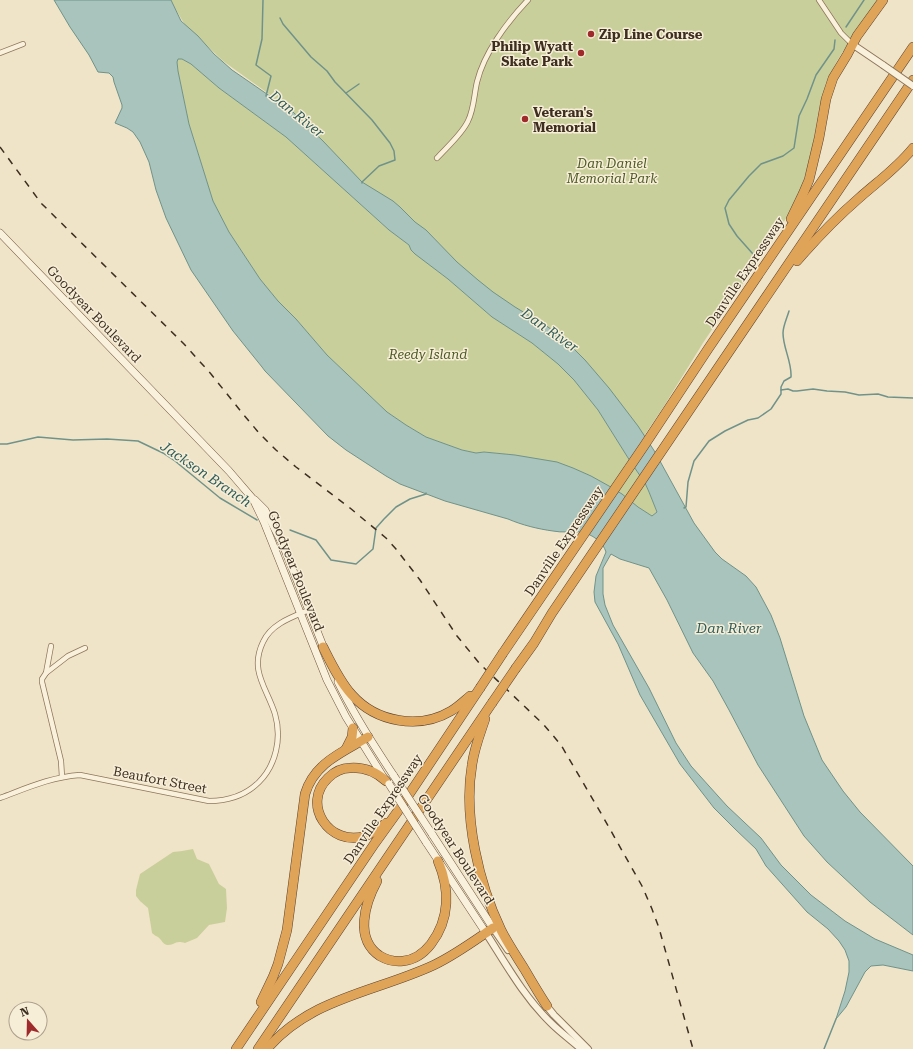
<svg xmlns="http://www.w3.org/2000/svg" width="913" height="1049" font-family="'Roboto Serif',serif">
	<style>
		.green { fill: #c9cf9b }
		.water { fill: #a9c4bc; stroke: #6f938a; fill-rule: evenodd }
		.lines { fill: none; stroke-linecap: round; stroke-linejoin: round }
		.stream { stroke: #6f938a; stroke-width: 1.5 }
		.minor-casing { stroke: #8d765c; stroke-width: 6 }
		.tertiary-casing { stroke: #8d765c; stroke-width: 8 }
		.secondary-casing { stroke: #6f573f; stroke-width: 8 }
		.motorway-casing { stroke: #5b4430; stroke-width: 10 }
		.minor { stroke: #faf1dc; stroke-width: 4.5 }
		.tertiary { stroke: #faf1dc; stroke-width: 6 }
		.secondary { stroke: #faf1dc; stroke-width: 7 }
		.motorway { stroke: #e0a458; stroke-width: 9 }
		.rail { stroke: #3d2e20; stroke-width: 1.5; stroke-dasharray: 7 7; stroke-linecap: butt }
		.tertiary-bridge-casing { stroke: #8d765c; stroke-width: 8; stroke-linecap: butt }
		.secondary-bridge-casing { stroke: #6f573f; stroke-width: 8; stroke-linecap: butt }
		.motorway-bridge-casing { stroke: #5b4430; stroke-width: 10; stroke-linecap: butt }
		.tertiary-bridge { stroke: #faf1dc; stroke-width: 6 }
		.secondary-bridge { stroke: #faf1dc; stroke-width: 7 }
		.motorway-bridge { stroke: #e0a458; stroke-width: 9 }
		.poi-dot { fill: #9e2a2b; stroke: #f7eed8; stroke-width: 1.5 }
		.labels { text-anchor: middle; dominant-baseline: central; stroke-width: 3; stroke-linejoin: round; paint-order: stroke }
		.poi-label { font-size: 13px; font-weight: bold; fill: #3d2e20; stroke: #f7eed8; text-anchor: start }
		.park-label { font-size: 13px; font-style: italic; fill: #4d5a26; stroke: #f7eed8 }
		.street-label { font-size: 13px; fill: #3d2e20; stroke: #f7eed8 }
		.water-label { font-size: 14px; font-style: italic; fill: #2f5d5a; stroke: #f7eed8 }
	</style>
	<rect width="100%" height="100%" fill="#f0e4c8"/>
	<g class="green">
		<path d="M170,0h710l-21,26 -22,35 -11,22 -7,26 -8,46 -9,31 -11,25 -88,132 -39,63 -22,33 -156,-149 -124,-106 -71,-74 -68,-49 -38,-36z"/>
		<path d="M178,58l4,1 9,5 28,24 67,49 103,93 20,15 2,5 37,29 44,38 40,26 26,21 16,16 24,30 32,51 15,22 4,9 8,20 -5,4c-15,-9 -28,-20 -43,-30l-94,-31 -31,-3 -8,1 -14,-3 -36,-13 -20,-12 -19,-13 -60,-57 -31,-36 -18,-18 -18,-22 -31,-47 -16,-31 -24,-77 -11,-53 -1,-9z"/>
		<path d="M193,849l4,10 12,5 10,20 7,5 1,19 -2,14 -16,3 -12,13 -12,5c-11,-3 -9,2 -17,2 -5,0 -6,-5 -10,-8 -2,-1 -4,-2 -6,-4l-4,-25 -8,-7 -4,-5v-6l4,-16 33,-22 9,-1z"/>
	</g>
	<path class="water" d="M54,0h117l10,21 17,15 16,18 18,16 61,42 30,29 39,41 31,19 7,6 15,15 11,8 31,32 21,18 15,12 22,15 33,20 15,11 22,22 24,28 29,38 17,26 39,71 21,29 7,7 24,17 10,11 15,28 9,23 24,78 18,44 21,31 17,21 53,54v69l-43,-33 -43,-40 -23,-26 -46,-71 -29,-55 -16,-29 -20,-28 -26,-53 -18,-32 -29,-9 -9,-5 -8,14v26l2,11 8,20 36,63 27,55 15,23 36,40 34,32 20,27 30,30 34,26 30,18 38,16v16l-30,-6 -12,1 -6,6 -19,35 -10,12 9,-28 4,-19v-11l-4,-11 -6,-9 -11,-12 -21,-17 -41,-46 -10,-17 -21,-20 -21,-21 -34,-44 -40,-69 -22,-51 -23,-42 -1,-10 2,-16 10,-24c-3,-10 -14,-18 -25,-20 -9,-1 -19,1 -28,-1 -15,-2 -31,-6 -45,-12l-63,-18 -45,-17 -14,-8 -40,-26 -18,-14 -63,-65 -3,-4 -29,-36 -42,-61 -25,-52 -10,-28 -7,-28 -9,-20 -7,-10 -6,-4 -12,-5 7,-15v-3l-8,-23 -1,-5 -4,-4 -11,-1 -9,-17 -19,-28zM178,59h4l9,5 28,24 67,49 103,93 20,15 2,5 4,4 33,25 44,38 40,26 26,21 16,16 24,30 32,51 15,22 4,9 8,20 -5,4 -14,-9 -16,-13 -13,-8 -18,-10 -18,-8 -16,-6 -42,-7 -31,-3 -8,1 -14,-3 -36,-13 -20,-12 -19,-13 -60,-57 -31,-36 -18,-18 -18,-22 -31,-47 -16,-31 -24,-77 -11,-53 -1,-9z"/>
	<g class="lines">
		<g class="stream">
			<path d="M263,0l-1,39 -6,26 15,11 -5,20"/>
			<path d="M280,18l3,6 28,33 16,14 8,11 37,38 18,23 4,8 1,9 -16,6 -17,16v1"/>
			<path d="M846,27l18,-27"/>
			<path d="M346,93l13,-9"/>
			<path d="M753,254l-16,-18 -8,-12 -4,-16 4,-8 20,-24 12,-12 22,-8 11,-8 5,-32 8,-17 9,-24 18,-26 1,-9"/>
			<path d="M781,390l7,-1 5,2h4l16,-2 14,2 18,1 14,3 19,-1 10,3 25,1"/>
			<path d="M0,444h7l31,-7 35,3 34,-1 31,2 25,12 12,8 45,37 37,22"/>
			<path d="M684,508l2,-1 2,-25 6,-21 15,-20 16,-10 23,-11 10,-2 13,-9 10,-15v-7l3,-6 7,-4c1,-15 -8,-29 -8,-44 0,-7 4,-15 6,-22"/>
			<path d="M290,530l26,10 15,20 25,4 17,-15 3,-21 8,-9 12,-12 14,-8 16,-5v-1"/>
			<path d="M824,1049l12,-30"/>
		</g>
		<defs>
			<g id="minor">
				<path d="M819,0l22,33 11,11"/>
				<path d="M0,53l23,-9"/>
				<path d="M437,158c10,-11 25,-24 31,-37 6,-12 6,-26 9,-39 7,-29 30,-60 51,-82"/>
				<path d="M51,646l-5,27 -4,6v3l19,79 1,16"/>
				<path d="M46,673l22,-17 17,-8"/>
				<path d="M0,798c27,-10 51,-21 80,-23l129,26c18,0 36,-5 50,-19 17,-17 23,-44 16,-68 -8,-26 -26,-43 -12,-72 8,-18 29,-25 46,-32"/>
			</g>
			<g id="tertiary">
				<path d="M852,44l31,21"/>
				<path d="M493,928l15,22"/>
				<path d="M486,933c20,31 38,64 65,90 9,9 20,17 30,26"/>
				<path d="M545,1004l9,11 34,34"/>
			</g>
			<g id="secondary">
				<path d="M0,233l229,238 24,28 11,23 63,158 19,37 38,61"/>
				<path d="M255,500l10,10 18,35 42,106"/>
				<path d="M338,682c16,33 36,64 56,94"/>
				<path d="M432,834l61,94"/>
				<path d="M426,842l60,91"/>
			</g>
			<g id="motorway">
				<path d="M791,219l12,-25 6,-14 10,-42 7,-39 7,-21 14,-23 10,-19 26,-36"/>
				<path d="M797,261c19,-22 39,-43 61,-62 19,-17 39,-31 55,-51"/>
				<path d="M323,647c8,16 17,35 29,48 24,27 67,35 99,16 7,-4 13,-10 19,-15"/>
				<path d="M503,653l141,-207 64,-97 205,-302"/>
				<path d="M516,668l18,-25 18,-30 361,-533"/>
				<path d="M485,719c-5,15 -11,30 -13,46 -9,52 7,119 29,165 7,14 16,27 24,40 7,12 14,24 22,36"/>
				<path d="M346,749l6,-12 1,-9"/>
				<path d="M386,823c-7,5 -13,10 -21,13 -36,11 -64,-32 -37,-58 6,-6 14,-10 22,-10 14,-1 26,4 36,13"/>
				<path d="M377,881c-12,22 -23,58 3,75 7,4 15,6 23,5 11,-1 21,-8 28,-17 19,-25 19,-55 7,-83"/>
				<path d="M261,1002l12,-25 5,-13 9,-34 18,-136c9,-31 38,-42 63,-57"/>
				<path d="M236,1049l139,-206 23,-32 82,-123"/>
				<path d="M258,1049l234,-346"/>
				<path d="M267,1049c43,-51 109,-57 167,-84 21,-10 40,-24 59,-37"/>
			</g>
		</defs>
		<use href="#minor" class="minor-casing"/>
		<use href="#tertiary" class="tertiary-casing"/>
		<use href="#secondary" class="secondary-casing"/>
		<use href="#motorway" class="motorway-casing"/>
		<use href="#minor" class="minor"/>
		<use href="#tertiary" class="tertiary"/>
		<use href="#secondary" class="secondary"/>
		<use href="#motorway" class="motorway"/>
		<path class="rail" d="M0,147l41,56 143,141 27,30 32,40 16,19 17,17 20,17 54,41 36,30 10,11 24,31 37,56 23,28 64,61 17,20 41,70 40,71 10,23 7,19 34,121"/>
		<defs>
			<path id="tertiary-bridge" d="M883,65l30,21"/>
			<g id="secondary-bridge">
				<path d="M394,776l38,58"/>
				<path d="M389,784l37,58"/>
			</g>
			<g id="motorway-bridge">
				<path d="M480,688l23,-35"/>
				<path d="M492,703l24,-35"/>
			</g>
		</defs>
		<use href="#tertiary-bridge" class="tertiary-bridge-casing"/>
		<use href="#secondary-bridge" class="secondary-bridge-casing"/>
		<use href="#motorway-bridge" class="motorway-bridge-casing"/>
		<use href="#tertiary-bridge" class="tertiary-bridge"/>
		<use href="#secondary-bridge" class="secondary-bridge"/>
		<use href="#motorway-bridge" class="motorway-bridge"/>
	</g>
	<g class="poi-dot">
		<circle cx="591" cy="34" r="4"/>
		<circle cx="581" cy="53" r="4"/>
		<circle cx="525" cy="119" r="4"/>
	</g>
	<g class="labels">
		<g class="poi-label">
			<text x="599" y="34">Zip Line Course</text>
			<text x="573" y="46" text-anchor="end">Philip Wyatt<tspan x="573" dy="15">Skate Park</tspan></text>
			<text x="533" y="112">Veteran's<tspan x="533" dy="15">Memorial</tspan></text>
		</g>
		<g class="park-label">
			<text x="612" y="163">Dan Daniel<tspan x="612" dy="15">Memorial Park</tspan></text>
			<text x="428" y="354">Reedy Island</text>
		</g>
		<g class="street-label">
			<text transform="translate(745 272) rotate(-56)">Danville Expressway</text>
			<text transform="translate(94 314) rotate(46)">Goodyear Boulevard</text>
			<text transform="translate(564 541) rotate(-56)">Danville Expressway</text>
			<text transform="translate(296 571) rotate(68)">Goodyear Boulevard</text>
			<text transform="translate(160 780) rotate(11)">Beaufort Street</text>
			<text transform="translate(383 809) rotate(-56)">Danville Expressway</text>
			<text transform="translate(456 849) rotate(57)">Goodyear Boulevard</text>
		</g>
		<g class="water-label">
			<text transform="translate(297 114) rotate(39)">Dan River</text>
			<text transform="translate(550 330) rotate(35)">Dan River</text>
			<text transform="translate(206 474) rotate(34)">Jackson Branch</text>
			<text x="729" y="628">Dan River</text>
		</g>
	</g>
	<g transform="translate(28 1021) rotate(340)"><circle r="19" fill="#f7eed8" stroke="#ada18e"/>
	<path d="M0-3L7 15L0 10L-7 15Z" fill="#9e2a2b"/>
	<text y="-6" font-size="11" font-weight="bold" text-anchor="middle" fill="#3d2e20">N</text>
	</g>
</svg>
